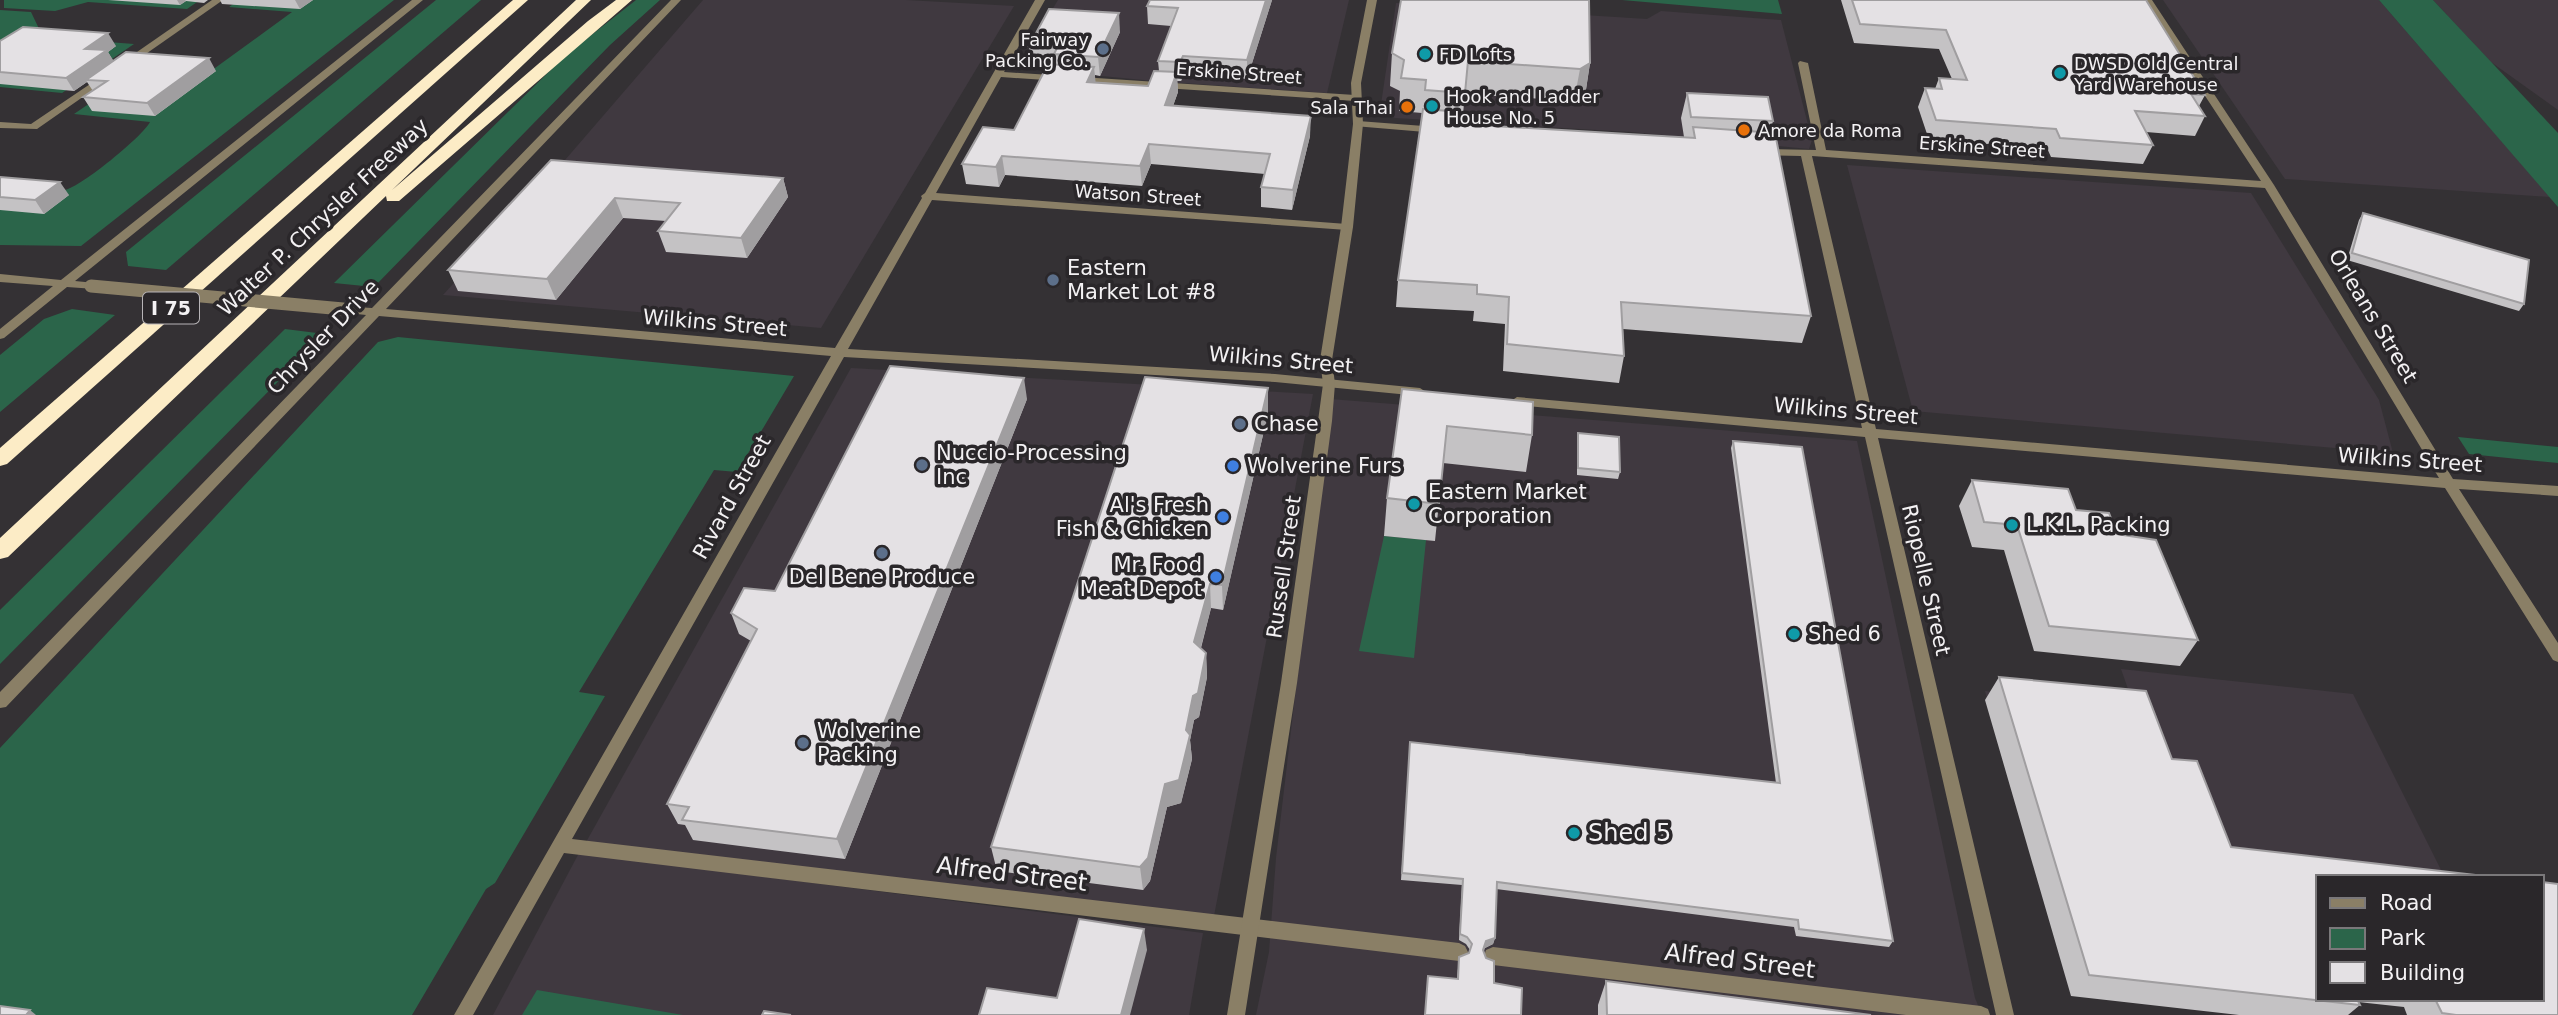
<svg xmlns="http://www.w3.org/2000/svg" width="2558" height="1015" font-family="'DejaVu Sans',sans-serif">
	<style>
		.built { fill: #403940 }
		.green { fill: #2b654a }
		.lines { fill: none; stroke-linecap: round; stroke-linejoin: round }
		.minor { fill: #8a7f66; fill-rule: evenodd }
		.tertiary { fill: #8a7f66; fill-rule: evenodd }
		.motorway { fill: #fcecc6; fill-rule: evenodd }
		.minor-bridge { stroke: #8a7f66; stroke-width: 13 }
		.wall { fill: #c4c2c4 }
		.shaded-wall { fill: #a09ea0 }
		.building { fill: #e4e1e4; stroke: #a09ea0; stroke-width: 2 }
		.service-dot { fill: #5c6f8a; stroke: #2a272a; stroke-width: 2.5 }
		.culture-dot { fill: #0f9aa8; stroke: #2a272a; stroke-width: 2.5 }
		.food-dot { fill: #e8710a; stroke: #2a272a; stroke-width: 2.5 }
		.shop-dot { fill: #3f7fe0; stroke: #2a272a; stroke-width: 2.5 }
		.labels { text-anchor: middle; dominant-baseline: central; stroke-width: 7; stroke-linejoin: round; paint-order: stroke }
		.far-poi-label { font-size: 18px; fill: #f3f1f3; stroke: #2a272a; text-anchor: start }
		.far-street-label { font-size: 18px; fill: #f3f1f3; stroke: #2a272a }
		.shield { fill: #2a272a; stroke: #b7b4b7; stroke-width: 2 }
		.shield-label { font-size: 19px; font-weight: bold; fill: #f3f1f3 }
		.street-label { font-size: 21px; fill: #f3f1f3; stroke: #2a272a }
		.poi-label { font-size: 21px; fill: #f3f1f3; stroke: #2a272a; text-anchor: start }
		.near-poi-label { font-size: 24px; fill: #f3f1f3; stroke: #2a272a; text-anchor: start }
		.near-street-label { font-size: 24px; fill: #f3f1f3; stroke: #2a272a }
	</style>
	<rect width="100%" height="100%" fill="#343134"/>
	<g class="built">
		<path d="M703,0h203l108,6 -193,322 -378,-33 116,-128z"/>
		<path d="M1058,0h291l-22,93 -173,-12 -137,-13z"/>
		<path d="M2163,0h216l171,197 -265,-18z"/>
		<path d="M2433,0h125v110l-67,-48z"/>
		<path d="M1396,3l251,16 14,-8 120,9 31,120 -3,9 -178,-17 -236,-14 -15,-7z"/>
		<path d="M1847,165l404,28 128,207 14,53 -480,-42z"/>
		<path d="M851,368l462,26 -99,522 -629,-72z"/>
		<path d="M1330,399l527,42 118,557 7,17h-726l13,-63 7,-94z"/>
		<path d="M2121,669l232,25 89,178 -420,-46 -37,-135 149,15z"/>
		<path d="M579,853l624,80 -14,82h-696z"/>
	</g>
	<g class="green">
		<path d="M4,0h196l-13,9 -99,-7 -33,9 -51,-3z"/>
		<path d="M239,0h155l-313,246 -81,-1v-60c20,2 46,10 65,5 17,-4 77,-53 85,-68l-76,-8 73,-50 68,4 77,-56 -63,-5z"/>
		<path d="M436,0h45l-315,270 -38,-4 -2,-14z"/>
		<path d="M636,0h24l-50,45 -236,242 -40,-4 232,-228z"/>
		<path d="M1622,0h156l4,14z"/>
		<path d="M2379,0h54l125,133v74z"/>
		<path d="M0,10l31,2 12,25 91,7 -72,49 -62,-6z"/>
		<path d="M72,309l43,6 -115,97v-57l44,-36z"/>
		<path d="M285,329l40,5 -325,330v-54z"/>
		<path d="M398,337l396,39 -57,96 -23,-2 -135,222 26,4 -110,187 -9,6 -74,126h-412v-267l378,-406z"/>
		<path d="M2458,437l100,10v16l-89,-9z"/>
		<path d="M1384,536l42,4 -12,118 -55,-7z"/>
		<path d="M537,990l146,25h-161z"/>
	</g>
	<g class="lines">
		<g class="minor">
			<path d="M212,0h11l-93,65h-6v-4z"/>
			<path d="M412,0h11l-348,281 20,2v6l-28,-2 -63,51 -4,1v-10l53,-43 -53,-4v-8l61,6z"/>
			<path d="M671,0h10l-295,309 449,39 87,-150 -1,-2 4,-3 110,-193h10l-41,72 351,23 5,3 -5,3 -354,-24 -65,116 411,31 6,3 -6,3 -415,-30 -84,149 427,25 145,14 6,4 -6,4 -145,-14 -431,-25 -272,482 887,104 6,3 3,6 -3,6 -6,3 -895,-108 -91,162h-19l377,-659 -452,-40 -373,391 -6,1v-16l366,-377 -27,-3 -2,-3 2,-3 33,2z"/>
			<path d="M2142,0h10l122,185 179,294 105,7v10l-99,-7 99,154v19l-5,-2 -108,-172 -567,-50 136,577h-18l-131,-578 -348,-32 -6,-4 6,-4 345,31 -61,-272 -40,-1 -5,-3 5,-3 55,1 -18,-87 2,-2 8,2 18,87 435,31zM1812,156l453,32 174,290 -563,-49z"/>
			<path d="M102,76l8,2 -73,51 -37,-1v-6l31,2z"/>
			<path d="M1358,121l79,6 5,3 -5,3 -83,-7 -1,-2z"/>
			<path d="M1493,947l488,59 7,3 2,6h-84l-413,-50 -7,-3 -2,-6 2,-6z"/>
		</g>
		<path class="tertiary" d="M1367,0h10l-16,83 2,41 -10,103 -21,133 3,24 -3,37 -35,262 -52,332h-18l54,-332 37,-262 5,-37 -3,-24 21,-133 12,-103 -2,-41z"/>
		<g class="motorway">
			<path d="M513,0h15l-521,464 -7,2v-18z"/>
			<path d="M576,0h15l-199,190 196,-169 28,-21h16l-233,201h-12l-1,-5 -378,361 -8,2v-21z"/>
		</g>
		<path class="minor-bridge" d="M91,286l252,23"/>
	</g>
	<g class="wall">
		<path d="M108,0h100l-4,3 -18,-2 -6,4z"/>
		<path d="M220,0h93l-13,9 -78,-5z"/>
		<path d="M1272,0l-25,79 -63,-4 -3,6h-4l1,11 -5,14 137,30 -18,74 -31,-3v-20l4,-13 -114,-10 -9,22 -137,-11 -6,12 -33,-3 -4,-20 52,-34 33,-64 -16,-1 -2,-19 91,-14 -20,44 -5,-1v7l53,4 11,-15 -1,-10 13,-35 -23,-2 -1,-18z"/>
		<path d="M1841,0h305l59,95 -6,11 6,10 -10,20 -49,-4 7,13 -10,19 -92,-7 -4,-9 -118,-8 -11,-33 7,-19 10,1 4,-11 13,1 -13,-30 -85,-6z"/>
		<path d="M0,41l116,5 -8,6 5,9 103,10 -61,45 -63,-5 -9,-14 10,-6 -6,-9 -13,9 -74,-7z"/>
		<path d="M1392,53l198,10 -5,33 -11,5 -109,-7 -3,30 222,13 -3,-19 6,-25 86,28 -3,12 41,183 -9,27 -179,-14 1,27 -5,27 -116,-12 2,-47 -32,-3 1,-10 -78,-4 2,-27 24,-167 -23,-2 1,-20 -10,-5z"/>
		<path d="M551,160l232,18 5,19 -41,61 -81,-6 -8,-21 8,-10 -43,-3 -67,82 -98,-9 -10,-21z"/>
		<path d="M0,177l69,18 -25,19 -44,-4z"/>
		<path d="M2363,213l161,91 -5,7 -172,-51 12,-40z"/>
		<path d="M1268,388v25l-45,197 -12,-2 -10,40 5,5 1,24 -8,40 -5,3 -4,20 2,19 -11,44 -14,4 -17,74 -7,9 -146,-19 -6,-24z"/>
		<path d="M1402,389l130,46 -6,37 -83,-9 -8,78 -51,-5 3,-38z"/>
		<path d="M1027,399l-182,460 -152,-19 -8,-15 -7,-1 -11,-20 84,-163 -12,-7 -8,-21 44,-22z"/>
		<path d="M1578,433l42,39 -2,7 -41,-4v-34z"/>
		<path d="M1733,441l160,500 -4,6 -93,-11 -2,-9 -298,-38 -1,49 -2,6 -8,4 -28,31 2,-22 10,-4 1,-3 -4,-6 -7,-4 3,-55 -61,-5 9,-138 366,41 -45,-335z"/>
		<path d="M1972,480l104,30 41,24 81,106 -18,26 -146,-15 -30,-101 -32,-3 -13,-41z"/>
		<path d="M1999,677l173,82 59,88 87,30v122h224l16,16h-151l-3,-8 -46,-5 2,3 -12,10h-109l-168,-19 -86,-296z"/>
		<path d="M1606,981l265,34h-273v-10z"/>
	</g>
	<g class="shaded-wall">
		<path d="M177,0h8l1,1 -6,4z"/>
		<path d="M295,0h18l-13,9z"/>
		<path d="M1266,0h6l-25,79v-19z"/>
		<path d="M1119,13l1,19 -20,44 -2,-19z"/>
		<path d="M108,33l8,13 -8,6 7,11 -29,17 1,2 -13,9 -8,-13 19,-29z"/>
		<path d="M1183,56l1,19 -3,6 -1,-19z"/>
		<path d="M209,58l7,13 -61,45 -8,-13z"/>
		<path d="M1590,63l-5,33 -11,5 6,-32z"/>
		<path d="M1094,67l2,19 -9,-4z"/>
		<path d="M1177,72l1,20 -12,33 -1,-20z"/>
		<path d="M1311,116l-1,20 -18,74 1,-20z"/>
		<path d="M1149,144l2,20 -9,22 -2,-20z"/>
		<path d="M1002,156l3,19 -6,12 -3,-20z"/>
		<path d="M783,178l5,19 -41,61 -6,-20z"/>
		<path d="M60,182l9,13 -25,19 -9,-14z"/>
		<path d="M615,198l8,20 -67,82 -9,-21z"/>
		<path d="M1024,378l3,21 -182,460 -8,-20z"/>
		<path d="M1268,388v25l-45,197 -1,-25z"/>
		<path d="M1210,584l1,24 -15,58 -2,-24z"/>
		<path d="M1206,653l1,24 -8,40 -5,3 -4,20 2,19 -11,44 -14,4 -17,74 -7,9 -3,-23 25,-83 21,-54 7,-34z"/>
		<path d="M1144,929l3,21 -17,65h-9z"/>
		<path d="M1495,938l-2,6 -8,4 -3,9 4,-16z"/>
		<path d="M30,1010l6,5h-10z"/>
	</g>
	<g class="building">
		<path d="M1150,0h116l-19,60 -64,-4 -3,6 -22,-1 20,-53 -31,-2z"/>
		<path d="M1401,0h188l1,63 -10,6 -112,-8 -3,32 -40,-3 1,-10 -25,-2 3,-18 -12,-7z"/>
		<path d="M1852,0h294l59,95 -14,-1 14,22 -70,-5 18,34 -93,-7 -4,-9 -120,-9 -11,-32 17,1 -3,-11 28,2 -21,-50 -86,-6z"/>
		<path d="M1049,9l70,4 -21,44 -44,-3 3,-6 -28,-2z"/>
		<path d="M23,27l85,6 -23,16 22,1 -41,28 -66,-6v-31z"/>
		<path d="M126,52l83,6 -62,45 -64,-6 24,-16 -21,-1z"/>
		<path d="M1048,64l46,3 -7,15 61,4 6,-15 23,1 -12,33 146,11 -18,74 -32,-3 9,-33 -121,-10 -9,22 -138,-10 -6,11 -34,-3 21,-37 31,3z"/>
		<path d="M1687,93l81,4 5,24 -82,-4z"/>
		<path d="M1423,109l39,3 -1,12 234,14 -2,-11 82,6 36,183 -190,-14 3,54 -117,-12 2,-47 -32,-3v-9l-79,-5z"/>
		<path d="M551,160l232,18 -42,60 -83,-7 22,-28 -65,-5 -68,81 -99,-9z"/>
		<path d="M0,177l60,5 -25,18 -35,-3z"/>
		<path d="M2363,213l166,47 -5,44 -172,-51z"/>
		<path d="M890,366l134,12 -187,461 -155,-19 7,-13 -22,-3 90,-175 -26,-16 13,-25 31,3z"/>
		<path d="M1145,377l123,11 -46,197 -12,-1 -16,58 12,11 -8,40 -5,3 -7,34 4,5 -11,45 -14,4 -17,74 -8,9 -149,-20z"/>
		<path d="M1402,389l131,13 -1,33 -85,-9 -8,78 -52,-6z"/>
		<path d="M1578,433l41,4 1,35 -42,-4z"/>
		<path d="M1733,441l69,6 91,494 -94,-12 -1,-9 -301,-38 -2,56 -9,3 -3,9 3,8 8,3v22l28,5 -1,27h-96l3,-39 30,3 1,-22 10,-4 3,-9 -5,-7 -7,-3 3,-55 -61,-6 8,-131 370,41z"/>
		<path d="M1972,480l96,9 8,21 33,3 8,21 39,6 42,100 -149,-14 -32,-101 -33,-3z"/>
		<path d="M1999,677l147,14 26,68 25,2 34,86 262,30h-175v122h39l3,6 -271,-30z"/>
		<path d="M2542,882l16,2v131h-102l-14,-2 -7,-14h107z"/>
		<path d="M1079,919l65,10 -23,86h-142l8,-27 70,10z"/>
		<path d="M1606,981l265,34h-264z"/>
		<path d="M0,1006l30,4 -4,5h-26z"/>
		<path d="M764,1011l27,4h-29z"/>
	</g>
	<g class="service-dot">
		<circle cx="1103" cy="49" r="7"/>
		<circle cx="1053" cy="280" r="7"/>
		<circle cx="1240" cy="424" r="7"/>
		<circle cx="922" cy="465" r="7"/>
		<circle cx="882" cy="553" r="7"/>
		<circle cx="803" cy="743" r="7"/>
	</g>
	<g class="culture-dot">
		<circle cx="1425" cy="54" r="7"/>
		<circle cx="2060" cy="73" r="7"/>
		<circle cx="1432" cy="106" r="7"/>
		<circle cx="1414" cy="504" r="7"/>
		<circle cx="2012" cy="525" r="7"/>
		<circle cx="1794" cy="634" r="7"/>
		<circle cx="1574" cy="833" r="7"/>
	</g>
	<g class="food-dot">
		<circle cx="1407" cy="107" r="7"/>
		<circle cx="1744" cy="130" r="7"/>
	</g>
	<g class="shop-dot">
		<circle cx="1233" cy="466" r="7"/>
		<circle cx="1223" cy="517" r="7"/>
		<circle cx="1216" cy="577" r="7"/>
	</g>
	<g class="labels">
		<g class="far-poi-label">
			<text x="1089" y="39" text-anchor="end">Fairway<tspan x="1089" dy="21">Packing Co.</tspan></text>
			<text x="1439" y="54">FD Lofts</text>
			<text x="2074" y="63">DWSD Old Central<tspan x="2074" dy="21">Yard Warehouse</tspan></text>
			<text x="1446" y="96">Hook and Ladder<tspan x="1446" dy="21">House No. 5</tspan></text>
			<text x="1393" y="107" text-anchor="end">Sala Thai</text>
			<text x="1758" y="130">Amore da Roma</text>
		</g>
		<g class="far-street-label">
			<text transform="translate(1239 73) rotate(4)">Erskine Street</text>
			<text transform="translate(1982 147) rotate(4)">Erskine Street</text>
			<text transform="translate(1138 195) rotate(4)">Watson Street</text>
		</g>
		<rect class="shield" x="143" y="292.5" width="56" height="31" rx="5"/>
		<g class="shield-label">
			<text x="171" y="308">I 75</text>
		</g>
		<g class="street-label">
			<text transform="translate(323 217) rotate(-43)">Walter P. Chrysler Freeway</text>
			<text transform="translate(2373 316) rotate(59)">Orleans Street</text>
			<text transform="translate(715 323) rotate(5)">Wilkins Street</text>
			<text transform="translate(323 337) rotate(-46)">Chrysler Drive</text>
			<text transform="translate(1281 360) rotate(5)">Wilkins Street</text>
			<text transform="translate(1846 411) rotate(5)">Wilkins Street</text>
			<text transform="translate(2410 460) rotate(4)">Wilkins Street</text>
			<text transform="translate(732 497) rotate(-61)">Rivard Street</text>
			<text transform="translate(1284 567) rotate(-82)">Russell Street</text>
			<text transform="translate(1926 580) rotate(77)">Riopelle Street</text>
		</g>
		<g class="poi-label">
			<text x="1067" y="268">Eastern<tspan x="1067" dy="24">Market Lot #8</tspan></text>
			<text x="1254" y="424">Chase</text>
			<text x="936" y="453">Nuccio-Processing<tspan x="936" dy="24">Inc</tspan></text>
			<text x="1247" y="466">Wolverine Furs</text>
			<text x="1428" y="492">Eastern Market<tspan x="1428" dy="24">Corporation</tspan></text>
			<text x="1209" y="505" text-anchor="end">Al's Fresh<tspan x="1209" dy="24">Fish &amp; Chicken</tspan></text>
			<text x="2026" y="525">L.K.L. Packing</text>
			<text x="1202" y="565" text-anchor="end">Mr. Food<tspan x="1202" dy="24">Meat Depot</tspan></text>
			<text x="882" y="577" text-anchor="middle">Del Bene Produce</text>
			<text x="1808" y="634">Shed 6</text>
			<text x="817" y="731">Wolverine<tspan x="817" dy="24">Packing</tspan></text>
		</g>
		<g class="near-poi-label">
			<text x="1588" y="833">Shed 5</text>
		</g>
		<g class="near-street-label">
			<text transform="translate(1012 874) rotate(7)">Alfred Street</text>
			<text transform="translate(1740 961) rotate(7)">Alfred Street</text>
		</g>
	</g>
	<rect x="2316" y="875" width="228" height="126" fill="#2a272a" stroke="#7a787a" stroke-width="2"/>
	<rect x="2330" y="898" width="35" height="10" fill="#8a7f66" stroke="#7a787a" stroke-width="2"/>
	<text x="2380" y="910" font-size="21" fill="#f3f1f3">Road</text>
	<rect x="2330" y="928" width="35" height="21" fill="#2b654a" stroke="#7a787a" stroke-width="2"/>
	<text x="2380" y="945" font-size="21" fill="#f3f1f3">Park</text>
	<rect x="2330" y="962" width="35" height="21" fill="#e4e1e4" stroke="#7a787a" stroke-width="2"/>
	<text x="2380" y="980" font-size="21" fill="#f3f1f3">Building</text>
</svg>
